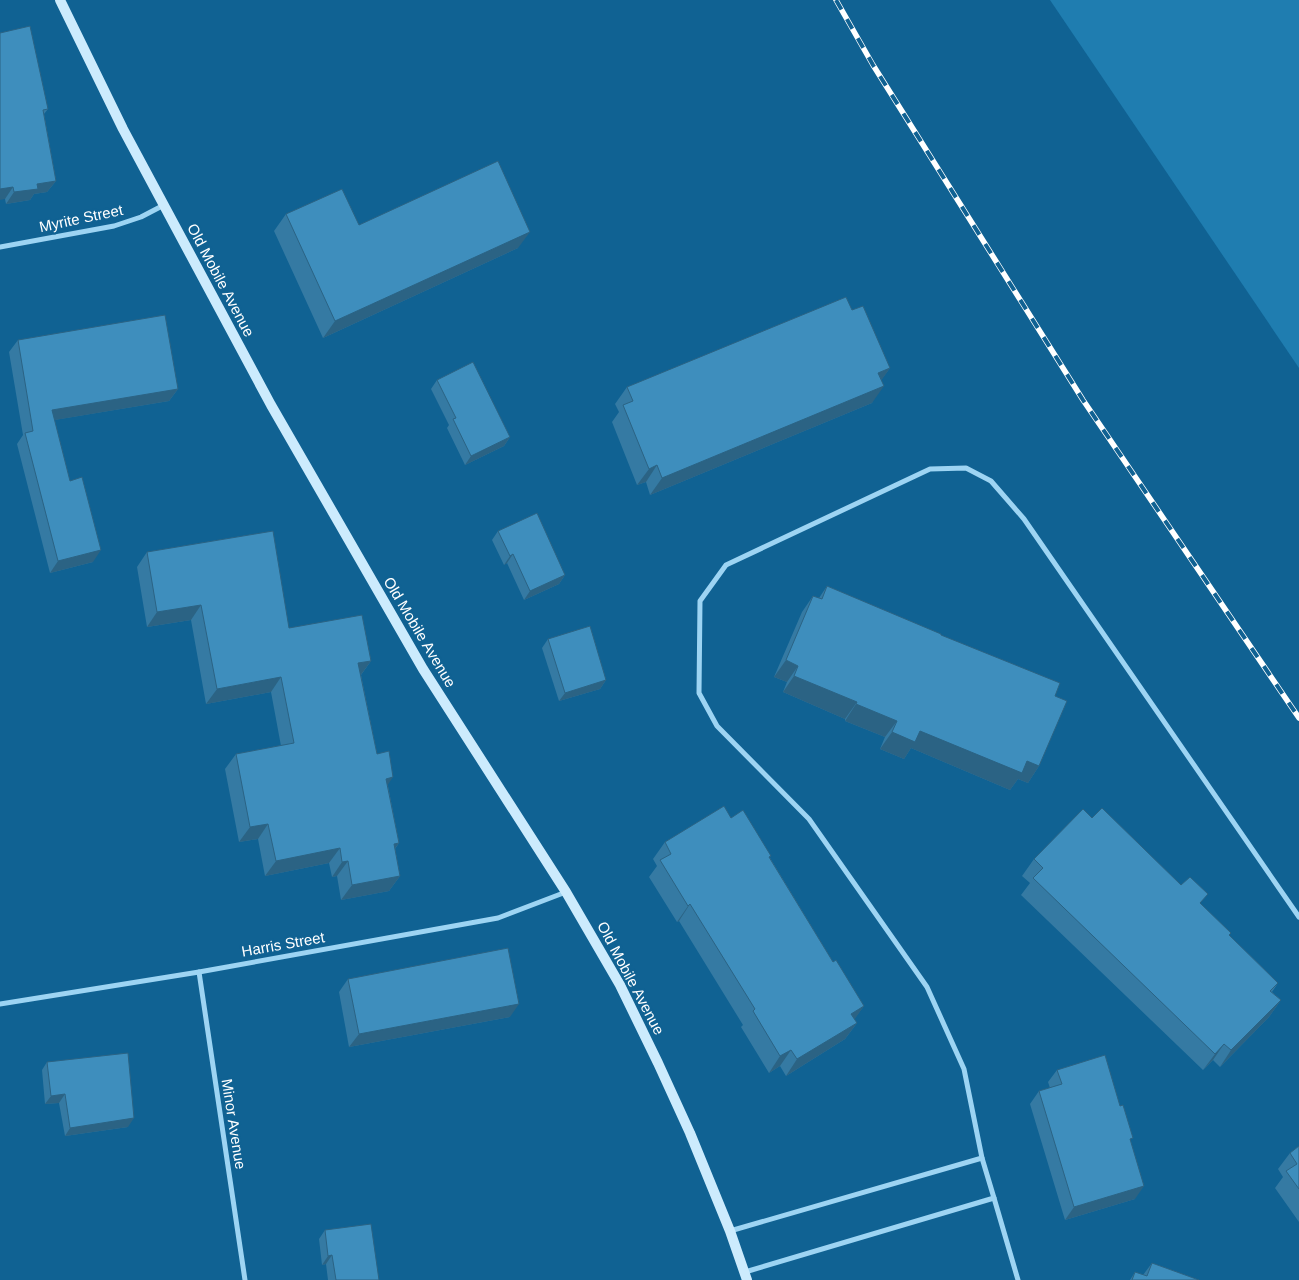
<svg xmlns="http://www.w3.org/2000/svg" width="1299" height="1280" font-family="Helvetica,sans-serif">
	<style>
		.green { fill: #1f7db0 }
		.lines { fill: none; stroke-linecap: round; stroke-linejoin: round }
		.minor { stroke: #9dd4f3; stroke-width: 5 }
		.secondary { stroke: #ccebfd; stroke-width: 10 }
		.rail-casing { stroke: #fff; stroke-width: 5.5 }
		.rail { stroke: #106293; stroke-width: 4; stroke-dasharray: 11; stroke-linecap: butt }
		.wall { fill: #357aa3 }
		.shaded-wall { fill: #2b6384 }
		.building { fill: #3e8ebd; stroke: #2b6384 }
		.labels { text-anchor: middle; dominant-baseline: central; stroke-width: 4.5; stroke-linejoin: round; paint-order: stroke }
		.street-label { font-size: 15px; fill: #fff; stroke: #106293 }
	</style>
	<rect width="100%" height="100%" fill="#106293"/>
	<path class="green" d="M1050,0h249v368z"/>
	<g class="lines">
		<g class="minor">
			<path d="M0,247l114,-21 27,-9 23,-12"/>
			<path d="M199,972l46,308"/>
			<path d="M0,1004l199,-32 299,-54 68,-26"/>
			<path d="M730,1231l252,-73"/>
			<path d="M745,1272l249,-74"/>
			<path d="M1018,1280l-24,-82 -12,-40 -18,-89 -37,-82 -118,-168 -92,-93 -18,-33 1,-92 26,-36 204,-96 36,-1 25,13 33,38 275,398"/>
		</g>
		<path class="secondary" d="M60,0l63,129 148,276 152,264 143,223 54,93 38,78 32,70 40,98 17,49"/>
		<defs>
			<path id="rail" d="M836,0l37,65 210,335 216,318"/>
		</defs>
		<use href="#rail" class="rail-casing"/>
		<use href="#rail" class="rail"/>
	</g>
	<g class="wall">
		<path d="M0,33l48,76 -4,5 12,67 -9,11 -13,2 -4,6 -24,4 -1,-5z"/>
		<path d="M286,214l73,11 159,23 -195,90 -49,-107z"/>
		<path d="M852,310l38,58 -9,12 -9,23 -222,92 -4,-13 -9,3 -25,-63 7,-10 -4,-8 12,-17z"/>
		<path d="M18,340l160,49 -9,12 -115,19 16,61 23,81 -43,11 -33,-129 6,-9 -14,-83z"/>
		<path d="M437,380l73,57 -6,9 -39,19 -18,-37 2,-3 -18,-36z"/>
		<path d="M498,531l67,44 -6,9 -35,16 -17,-37 -3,2 -12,-25z"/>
		<path d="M147,552l142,76 82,33 -10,14 16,79 11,32 11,57 -4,6 5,27 -11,15 -48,9 -4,-24 -5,1 -3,-14 -64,13 -7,-37 -19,3 -14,-73 11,-15 45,-8 -10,-54 -65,12 -15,-84 -44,7 -10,-60z"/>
		<path d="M827,586l114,49 114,61 -16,70 -11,17 -10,-4 -8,11 -99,-42 -7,11 -24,-10 5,-12 -40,-16v-2l-62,-27 4,-10 -13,-5 28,-65 11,-16 6,2z"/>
		<path d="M548,639l58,41 -6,9 -41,12 -17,-53z"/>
		<path d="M731,818l39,40 63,104 31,44 -10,13 3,4 -12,16 -59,37 -6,-10 -11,7 -28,-46 2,-2 -64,-104 -2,1 -28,-45 8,-11 -4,-7 12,-17z"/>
		<path d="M1092,818l109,87 28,30 49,48 -6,9 9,8 -12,17 -49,50 -7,-7 -10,10 -182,-175 9,-12 -8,-7 12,-17z"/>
		<path d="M348,979l162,38 -161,30 -10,-55z"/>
		<path d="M47,1062l81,65 -63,9 -6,-33 -14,1 -3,-34z"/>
		<path d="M1057,1070l74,71 4,58 -70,21 -35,-116 9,-13 11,-3 -2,-6z"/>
		<path d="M1299,1146v76l-24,-34 8,-11 -5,-8 12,-16z"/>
		<path d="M325,1230l54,50h-51l-2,-16 -4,1 -3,-26z"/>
		<path d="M1152,1263l47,17h-69l5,-8 8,3z"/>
	</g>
	<g class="shaded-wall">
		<path d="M56,181l-9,11 -13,2 -4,6 -24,4 8,-12 23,-8z"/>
		<path d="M13,187l-8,12 -5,1v-11z"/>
		<path d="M530,232l-12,16 -195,90 12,-17z"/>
		<path d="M890,368l-12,17v-12z"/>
		<path d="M884,386l-12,17 -222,92 12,-17z"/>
		<path d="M178,389l-9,12 -126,21 9,-12z"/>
		<path d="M510,437l-6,9 -39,19 6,-9z"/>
		<path d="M657,465l-11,17 -9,3 12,-16z"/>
		<path d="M101,550l-8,12 -43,11 8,-12z"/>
		<path d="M513,554l-6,9 -3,2 6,-9z"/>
		<path d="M565,575l-6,9 -35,16 6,-9z"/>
		<path d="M201,605l-10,15 -44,7 10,-15z"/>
		<path d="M786,660l12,6 -11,16 -13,-5z"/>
		<path d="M371,661l-11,15 -2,-13z"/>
		<path d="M794,676l63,26 -12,17 -62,-27z"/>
		<path d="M281,677l-10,15 -65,12 11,-15z"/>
		<path d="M606,680l-6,9 -41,12 6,-8z"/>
		<path d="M856,704l41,17 -12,16 -40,-16z"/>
		<path d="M920,731l107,30 12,5 -11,17 -10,-4 -8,11 -99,-42 -7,11 -24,-10 12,-17z"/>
		<path d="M393,777l-10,15 3,-13z"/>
		<path d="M268,824l-10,15 -19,3 11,-15z"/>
		<path d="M399,843l-11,15 6,-14z"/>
		<path d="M340,848l-11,15 -64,13 11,-15z"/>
		<path d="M348,861l-11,15 -5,1 10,-15z"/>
		<path d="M400,876l-11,15 -48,9 11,-15z"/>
		<path d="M690,904l-11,17 -2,1 11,-16z"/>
		<path d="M1281,1000l-12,17 -49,50 11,-17z"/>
		<path d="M519,1004l-9,13 -161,30 10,-13z"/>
		<path d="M864,1006l-12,17 -1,-9z"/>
		<path d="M857,1023l-12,16 -59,37 11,-17z"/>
		<path d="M1224,1044l-11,16 -10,10 12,-16z"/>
		<path d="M791,1050l-11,16 -11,7 11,-17z"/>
		<path d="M65,1094l-6,9 -14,1 6,-8z"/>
		<path d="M134,1118l-6,9 -63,9 5,-8z"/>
		<path d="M1144,1186l-9,13 -70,21 9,-13z"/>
		<path d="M332,1255l-6,9 -4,1 6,-9z"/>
	</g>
	<g class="building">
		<path d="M30,26l18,83 -5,1 13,71 -19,3 1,5 -24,3 -1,-5 -13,2v-156z"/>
		<path d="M498,161l32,71 -195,89 -49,-107 56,-25 17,36z"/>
		<path d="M846,297l6,13 11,-4 27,62 -12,5 6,13 -222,92 -5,-13 -8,4 -26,-64 10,-4 -6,-14z"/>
		<path d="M165,315l13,74 -126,21 18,71 12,-4 19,73 -43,11 -33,-128 8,-2 -15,-91z"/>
		<path d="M473,362l37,75 -39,19 -18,-37 3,-1 -19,-38z"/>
		<path d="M537,513l28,62 -35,16 -17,-37 -3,2 -12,-25z"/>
		<path d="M273,531l16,97 73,-13 9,46 -13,2 19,91 12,-3 4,26 -7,2 13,64 -5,1 6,32 -48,9 -4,-24 -6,1 -2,-14 -64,13 -8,-37 -18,3 -14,-73 58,-11 -13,-66 -64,12 -16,-84 -44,7 -10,-60z"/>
		<path d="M827,586l114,48v1l119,48 -5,13 12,5 -28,65 -12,-5 -5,12 -102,-42 -5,11 -23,-10 5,-11 -41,-17 1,-2 -63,-26 4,-10 -12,-6 27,-64 9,3z"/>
		<path d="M590,626l16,54 -41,13 -17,-54z"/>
		<path d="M724,806l7,12 12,-8 28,46 -2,1 64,105 3,-2 28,46 -13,8 6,9 -60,36 -6,-9 -11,6 -27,-45 2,-2 -65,-105 -2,2 -28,-46 11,-6 -6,-12z"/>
		<path d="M1102,808l79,77 9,-8 18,17 -8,9 31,30 -2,2 49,48 -8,8 11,9 -50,50 -7,-6 -9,10 -182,-176 10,-10 -9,-9 49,-50 9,9z"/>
		<path d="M508,948l11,56 -160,30 -11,-55z"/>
		<path d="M128,1053l6,65 -64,10 -5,-34 -14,2 -4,-34z"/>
		<path d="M1105,1055l15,51 3,-1 10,33 -3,1 14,47 -70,21 -35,-116 23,-7 -5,-14z"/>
		<path d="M1299,1146v43l-13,-18 11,-7 -7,-11z"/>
		<path d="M371,1224l8,56h-43l-4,-25 -4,1 -3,-26z"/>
		<path d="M1152,1263l47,17h-67l3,-8 12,4z"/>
	</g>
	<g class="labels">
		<g class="street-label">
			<text transform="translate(81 218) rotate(-12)">Myrite Street</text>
			<text transform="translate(221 280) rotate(62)">Old Mobile Avenue</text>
			<text transform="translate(420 632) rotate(59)">Old Mobile Avenue</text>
			<text transform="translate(283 944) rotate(-10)">Harris Street</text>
			<text transform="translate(631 978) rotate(62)">Old Mobile Avenue</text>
			<text transform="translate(234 1124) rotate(81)">Minor Avenue</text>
		</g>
	</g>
</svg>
